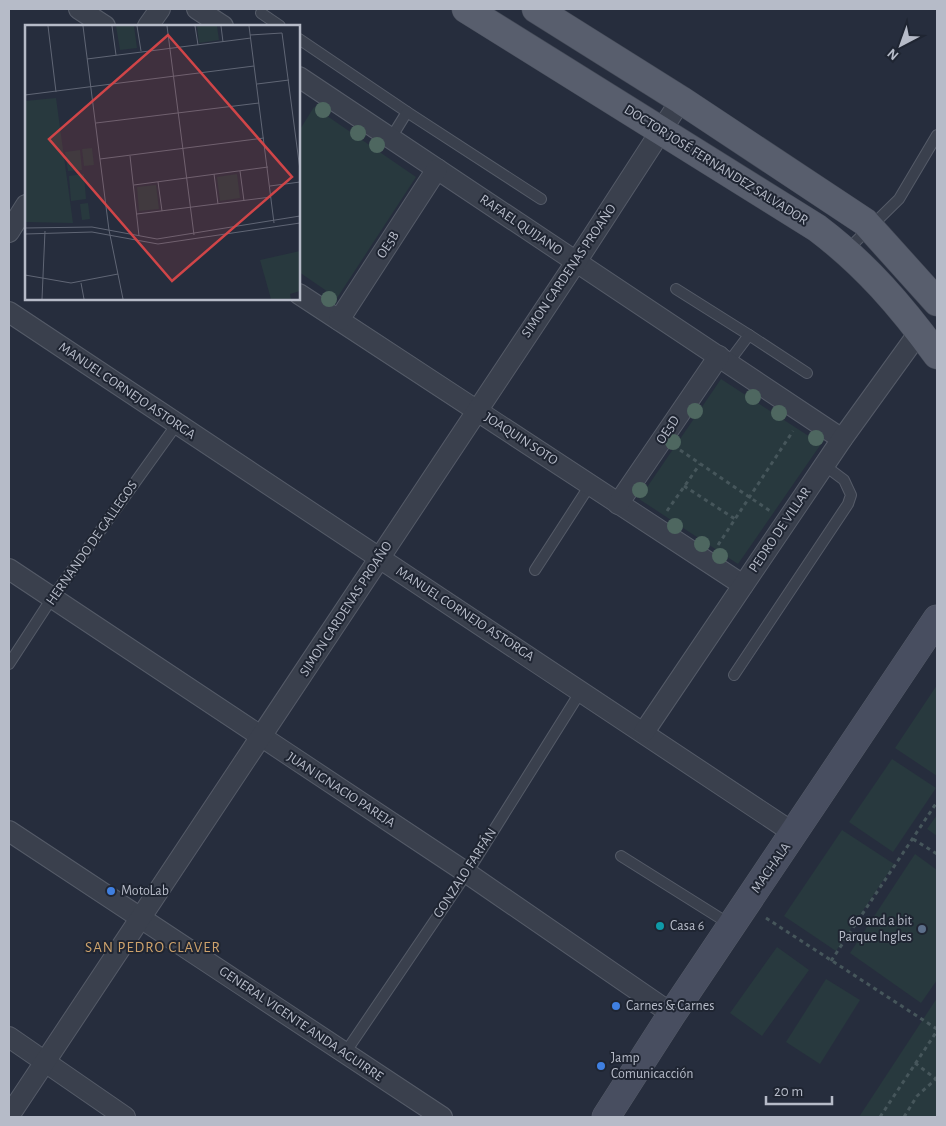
<svg xmlns="http://www.w3.org/2000/svg" width="946" height="1126" font-family="'Alegreya Sans',sans-serif">
	<style>
		.green { fill: #28393e }
		.lines { fill: none; stroke-linecap: round; stroke-linejoin: round }
		.lane-casing { stroke: #555b68; stroke-width: 12 }
		.street-casing { stroke: #555b68; stroke-width: 22 }
		.secondary-casing { stroke: #555b68; stroke-width: 29 }
		.primary-casing { stroke: #434956; stroke-width: 29 }
		.path { stroke: #46565b; stroke-width: 3; stroke-dasharray: 4 4; stroke-linecap: butt }
		.lane { stroke: #3a404d; stroke-width: 10 }
		.street { stroke: #3a404d; stroke-width: 20 }
		.secondary { stroke: #484e60; stroke-width: 28 }
		.primary { stroke: #585e6d; stroke-width: 28 }
		.tree { fill: #4e6760 }
		.shop-dot { fill: #3f7fe0; stroke: #1f2532; stroke-width: 2 }
		.culture-dot { fill: #0f9aa8; stroke: #1f2532; stroke-width: 2 }
		.service-dot { fill: #5c6f8a; stroke: #1f2532; stroke-width: 2 }
		.labels { text-anchor: middle; dominant-baseline: central; stroke-width: 4; stroke-linejoin: round; paint-order: stroke }
		.street-label { font-size: 14px; fill: #b6bbc8; stroke: #1f2532 }
		.poi-label { font-size: 14px; fill: #b6bbc8; stroke: #1f2532; text-anchor: start }
		.neighbourhood-label { font-size: 15px; letter-spacing: 1px; fill: #cda26c; stroke: #1f2532 }
		.inset-road { fill: none; stroke: #606675; stroke-width: 1 }
		.view { fill: #d04548; fill-opacity: 0.15; stroke: #d04548; stroke-width: 2.5 }
		.inset-edge { fill: none; stroke: #b6bbc8; stroke-width: 2.5 }
	</style>
	<rect width="100%" height="100%" fill="#262d3d"/>
	<g class="green">
		<path d="M314,107l102,70 -79,121 -38,-26v-141z"/>
		<path d="M721,379l100,65 -83,120 -99,-65z"/>
		<path d="M937,685v91l-42,-28z"/>
		<path d="M892,759l44,29 -43,64 -44,-30z"/>
		<path d="M937,815v21l-10,-7z"/>
		<path d="M842,830l52,34 -58,87 -52,-35z"/>
		<path d="M915,854l22,16v110l-16,23 -71,-50z"/>
		<path d="M777,947l32,23 -47,66 -32,-23z"/>
		<path d="M826,979l34,21 -40,64 -34,-22z"/>
		<path d="M937,998v119h-78z"/>
	</g>
	<g class="lines">
		<defs>
			<g id="lane">
				<path d="M261,13l19,13"/>
				<path d="M299,39l108,73"/>
				<path d="M391,138l16,-26 134,87"/>
				<path d="M847,250l52,-51 38,-64"/>
				<path d="M676,289l73,46"/>
				<path d="M728,363l21,-28 58,38"/>
				<path d="M535,570l55,-85"/>
				<path d="M9,664l43,-66 125,-174"/>
				<path d="M734,675l114,-171 3,-9 -7,-15 -20,-15"/>
				<path d="M621,856l110,69"/>
				<path d="M345,1053l122,-180 114,-182"/>
			</g>
			<g id="street">
				<path d="M79,9l26,17"/>
				<path d="M197,9l26,17"/>
				<path d="M148,26l12,-17"/>
				<path d="M299,77l543,362"/>
				<path d="M9,232l17,-27"/>
				<path d="M299,294l444,291"/>
				<path d="M9,312l786,522"/>
				<path d="M339,320l98,-151"/>
				<path d="M618,504l101,-148"/>
				<path d="M9,569l458,304 205,141"/>
				<path d="M644,732l198,-293 78,-108"/>
				<path d="M9,831l433,286"/>
				<path d="M9,1037l116,80"/>
				<path d="M9,1116l567,-854 105,-162"/>
			</g>
			<path id="secondary" d="M606,1117l66,-103 265,-395"/>
			<g id="primary">
				<path d="M466,9l351,219c49,37 84,78 120,127"/>
				<path d="M536,9l145,91 184,122 72,80"/>
			</g>
		</defs>
		<use href="#lane" class="lane-casing"/>
		<use href="#street" class="street-casing"/>
		<use href="#secondary" class="secondary-casing"/>
		<use href="#primary" class="primary-casing"/>
		<g class="path">
			<path d="M680,450l90,61"/>
			<path d="M684,486l51,33"/>
			<path d="M667,511l33,-47"/>
			<path d="M718,545l75,-114"/>
			<path d="M913,839l24,15"/>
			<path d="M766,918l171,111"/>
			<path d="M831,961l106,-159"/>
			<path d="M915,1063l21,16"/>
			<path d="M880,1117l57,-86"/>
			<path d="M904,1117l13,-21 20,-18"/>
		</g>
		<use href="#lane" class="lane"/>
		<use href="#street" class="street"/>
		<use href="#secondary" class="secondary"/>
		<use href="#primary" class="primary"/>
	</g>
	<g class="tree">
		<circle cx="323" cy="110" r="8"/>
		<circle cx="358" cy="133" r="8"/>
		<circle cx="377" cy="145" r="8"/>
		<circle cx="329" cy="299" r="8"/>
		<circle cx="753" cy="397" r="8"/>
		<circle cx="695" cy="411" r="8"/>
		<circle cx="779" cy="413" r="8"/>
		<circle cx="816" cy="438" r="8"/>
		<circle cx="673" cy="442" r="8"/>
		<circle cx="640" cy="490" r="8"/>
		<circle cx="675" cy="526" r="8"/>
		<circle cx="702" cy="544" r="8"/>
		<circle cx="720" cy="556" r="8"/>
	</g>
	<g class="shop-dot">
		<circle cx="111" cy="891" r="5"/>
		<circle cx="616" cy="1006" r="5"/>
		<circle cx="601" cy="1066" r="5"/>
	</g>
	<circle class="culture-dot" cx="660" cy="926" r="5"/>
	<circle class="service-dot" cx="922" cy="929" r="5"/>
	<g class="labels">
		<g class="street-label">
			<text transform="translate(716 165) rotate(32)">DOCTOR JOSÉ FERNANDEZ SALVADOR</text>
			<text transform="translate(521 225) rotate(34)">RAFAEL QUIJANO</text>
			<text transform="translate(388 245) rotate(-57)">OE5B</text>
			<text transform="translate(569 271) rotate(-56)">SIMON CARDENAS PROAÑO</text>
			<text transform="translate(127 391) rotate(34)">MANUEL CORNEJO ASTORGA</text>
			<text transform="translate(668 430) rotate(-56)">OE5D</text>
			<text transform="translate(521 439) rotate(33)">JOAQUIN SOTO</text>
			<text transform="translate(780 530) rotate(-56)">PEDRO DE VILLAR</text>
			<text transform="translate(92 543) rotate(-55)">HERNANDO DE GALLEGOS</text>
			<text transform="translate(346 609) rotate(-57)">SIMON CARDENAS PROAÑO</text>
			<text transform="translate(465 614) rotate(33)">MANUEL CORNEJO ASTORGA</text>
			<text transform="translate(341 790) rotate(33)">JUAN IGNACIO PAREJA</text>
			<text transform="translate(771 868) rotate(-55)">MACHALA</text>
			<text transform="translate(465 873) rotate(-57)">GONZALO FARFÁN</text>
			<text transform="translate(301 1024) rotate(34)">GENERAL VICENTE ANDA AGUIRRE</text>
		</g>
		<g class="poi-label">
			<text x="121" y="891">MotoLab</text>
			<text x="912" y="921" text-anchor="end">60 and a bit<tspan x="912" dy="16">Parque Ingles</tspan></text>
			<text x="670" y="926">Casa 6</text>
			<text x="626" y="1006">Carnes &amp; Carnes</text>
			<text x="611" y="1058">Jamp<tspan x="611" dy="16">Comunicacción</tspan></text>
		</g>
		<g class="neighbourhood-label">
			<text x="153" y="947">SAN PEDRO CLAVER</text>
		</g>
	</g>
	<g transform="translate(25 25)">
		<rect width="275" height="275" fill="#262d3d"/>
		<path d="M91,1h18l3,22 -17,2zM172,1h20l2,14 -20,3zM31,73l17,125 -48,-1v-121zM67,123l2,17 -10,1 -2,-17zM55,125l2,20 -14,1 -3,-19zM59,149l2,25 -15,2 -2,-25zM212,149l3,24 -20,3 -3,-24zM131,160l3,24 -20,2 -2,-24zM63,178l2,16 -8,1 -2,-16zM275,226v40l-10,3 1,5h-20l-11,-39z" fill="#28393e"/>
		<path class="inset-road" d="M23,1l8,66M58,1l26,204 14,69M87,1l4,29M112,1l4,25M142,1l27,209M170,1l3,19M196,1l2,16M224,1l25,197M225,10l32,-2 18,137M62,34l164,-21M232,59l32,-4M0,70l229,-29M71,98l163,-20M105,131l9,80M75,134l164,-21M215,146l4,30M189,149l4,30M133,157l4,29M109,160l134,-18M245,161l30,-4M112,189l134,-17M0,203l67,-1 65,12 143,-23M0,209l67,-2 66,12 142,-21M0,250l46,8 47,-9M56,258l3,16M17,274l3,-68"/>
		<path class="view" d="M143,10l124,142 -120,104 -123,-142z"/>
		<rect width="275" height="275" class="inset-edge"/>
	</g>
	<rect width="946" height="1126" fill="none" stroke="#b6bbc8" stroke-width="20"/>
	<g transform="translate(901 45) rotate(221)" stroke="#1f2532" stroke-width="4" paint-order="stroke">
	<path d="M0-4L9 19L0 12L-9 19Z" fill="#b6bbc8"/>
	<text y="-8" font-size="14" font-weight="bold" text-anchor="middle" fill="#b6bbc8">N</text>
	</g>
	<path d="M766 1096v8h66v-8" fill="none" stroke="#b6bbc8" stroke-width="2.5"/>
	<text x="774" y="1096" font-size="15" fill="#b6bbc8" stroke="#1f2532" stroke-width="4" paint-order="stroke">20 m</text>
</svg>
